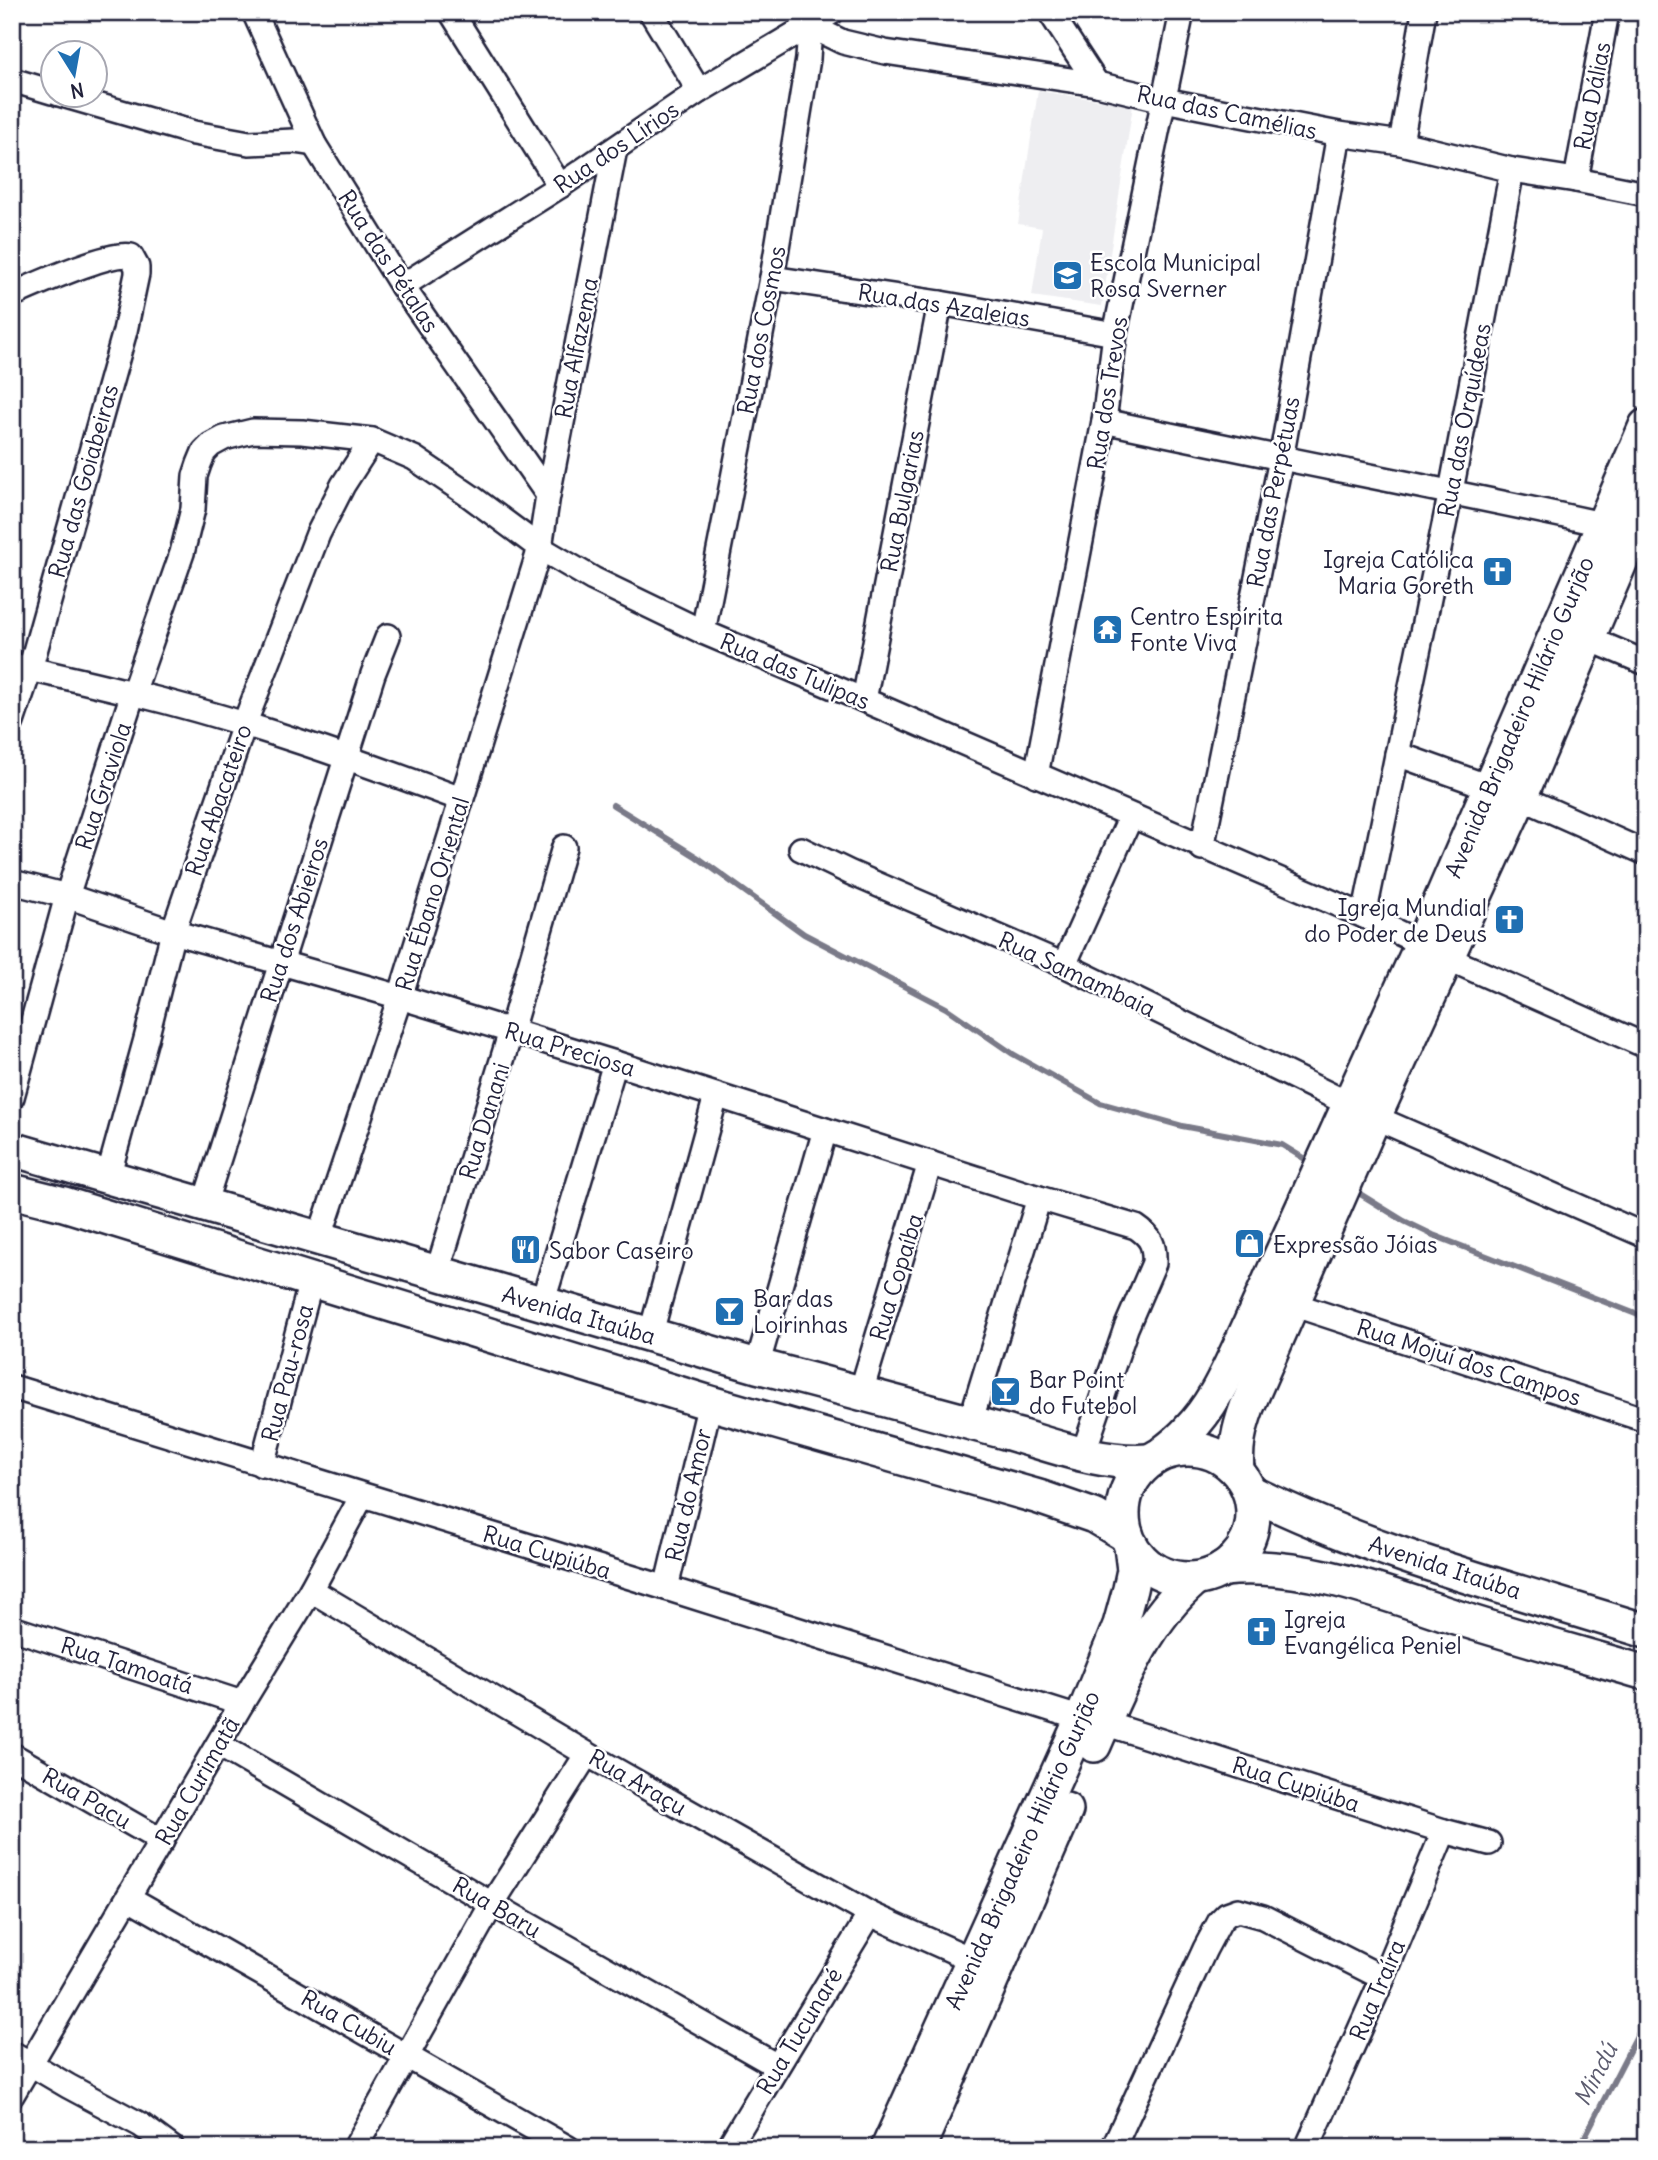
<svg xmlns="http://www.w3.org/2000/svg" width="1658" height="2160" font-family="Delius,sans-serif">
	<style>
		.built { fill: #eeeef1 }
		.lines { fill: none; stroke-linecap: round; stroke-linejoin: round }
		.stream { stroke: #7a7a88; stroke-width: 6 }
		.street-casing { stroke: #22223b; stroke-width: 28 }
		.secondary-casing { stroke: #22223b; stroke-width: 38 }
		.street { stroke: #fff; stroke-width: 23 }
		.secondary { stroke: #fff; stroke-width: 33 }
		.labels { text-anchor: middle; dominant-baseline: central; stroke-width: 5; stroke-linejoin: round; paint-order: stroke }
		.street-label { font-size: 23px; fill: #22223b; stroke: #fff }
		.poi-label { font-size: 23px; fill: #22223b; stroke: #fff; text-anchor: start }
		.water-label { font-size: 24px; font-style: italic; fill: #5c5c6f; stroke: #fff }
	</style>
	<rect width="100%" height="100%" fill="#fff"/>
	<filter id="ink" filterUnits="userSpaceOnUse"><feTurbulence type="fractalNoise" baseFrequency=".0143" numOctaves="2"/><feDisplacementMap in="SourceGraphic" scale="14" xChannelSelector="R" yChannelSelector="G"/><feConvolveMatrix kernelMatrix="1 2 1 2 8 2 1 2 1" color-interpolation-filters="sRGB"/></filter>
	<g filter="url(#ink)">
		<path class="built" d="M1038,91l95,14 -31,201 -70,-10 10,-68 -24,-4z"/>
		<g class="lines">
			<g class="stream">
				<path d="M613,805l84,52 107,77 142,74 67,46 87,49 82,23 100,19 31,19"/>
				<path d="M1352,1189l52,32 29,14 213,83"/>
				<path d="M1579,2148l67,-130"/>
			</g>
			<defs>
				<g id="street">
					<path d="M254,12l60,132 88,142 146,209"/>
					<path d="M451,12l109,174"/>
					<path d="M651,12l48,79"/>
					<path d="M1050,12l47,72"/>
					<path d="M12,80l40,12"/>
					<path d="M59,94l135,39 55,10 45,-2 20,3"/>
					<path d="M1401,143l23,-131"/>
					<path d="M1576,180l31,-168"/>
					<path d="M772,278l168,25 175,31"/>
					<path d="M402,286l158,-100 139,-95 133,-79"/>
					<path d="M12,295c23,-10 98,-44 119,-39l6,11v7l-12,57 -95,338 -18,53"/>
					<path d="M1104,421c166,36 332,67 498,103"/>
					<path d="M703,632l69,-354 36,-219 2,-33 33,16 42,10 212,32 67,16 175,34 62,9 111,27 64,10 70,14"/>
					<path d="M1587,638l59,25"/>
					<path d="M12,665c40,9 80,18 120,28 112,27 221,66 329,106"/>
					<path d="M864,700l76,-397"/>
					<path d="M1397,754l92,33"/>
					<path d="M1036,775l68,-354 11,-87 67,-322"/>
					<path d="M1520,797l126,56"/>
					<path d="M1202,848l79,-389 58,-325"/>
					<path d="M801,849l50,24 213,92 285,139"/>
					<path d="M12,882l55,14 106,36 227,65 215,66 424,135 97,29c15,10 19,18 18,36l-28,65 -43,126"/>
					<path d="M1364,916l87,-425 61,-321"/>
					<path d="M1447,958l199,88"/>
					<path d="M1064,965l67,-149"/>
					<path d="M12,1097l55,-201 66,-203 49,-140 11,-44 2,-33 4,-12 5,-12 7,-7 13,-7 29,-7 49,1 70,8 42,18 56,38 70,52 53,31 110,53 161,68 500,216 58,28"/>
					<path d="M1374,1117l272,119"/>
					<path d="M108,1177l38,-138 27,-107 71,-207 74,-191 25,-49 29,-45"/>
					<path d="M204,1205l169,-531 15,-38"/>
					<path d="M319,1239l81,-242 140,-449 8,-53 67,-346"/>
					<path d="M437,1273l74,-242 53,-184"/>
					<path d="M542,1304l73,-241"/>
					<path d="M1292,1304l354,116"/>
					<path d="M650,1336l66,-240"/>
					<path d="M757,1366l68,-236"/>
					<path d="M12,1387l654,201 416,131"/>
					<path d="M861,1392l69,-229"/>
					<path d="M970,1423l69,-225"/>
					<path d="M262,1465l49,-184"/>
					<path d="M666,1588l44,-185"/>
					<path d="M311,1590l276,164 283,160 103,46"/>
					<path d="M12,1628l230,75"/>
					<path d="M1104,1723l340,108 45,12"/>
					<path d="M219,1745l273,159 285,162"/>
					<path d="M12,1755l150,86"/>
					<path d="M129,1898l439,250"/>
					<path d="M12,2053l56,33 73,39 31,23"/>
					<path d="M12,2095l230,-392 69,-113 51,-94"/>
					<path d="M355,2148l137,-244 95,-150"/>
					<path d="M728,2148l142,-234"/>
					<path d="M1113,2148l92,-199 15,-28 7,-7 11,-4 25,7 120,61"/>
					<path d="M1307,2148l76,-170 61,-147"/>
				</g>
				<g id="secondary">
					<path d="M12,1149l745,217c84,21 168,45 252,67 45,13 93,32 140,28"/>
					<path d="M12,1191l52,13 646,199 329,94 55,19 32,19"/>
					<circle cx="1188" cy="1514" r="65"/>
					<path d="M1163,1453c9,-7 18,-14 25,-22 27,-27 41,-63 57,-96l177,-391 224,-518"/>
					<path d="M1237,1470c-2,-23 2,-41 10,-63l127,-290 146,-320 126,-295"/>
					<path d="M1250,1492c125,62 262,97 396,139"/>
					<path d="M1223,1569c82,-9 170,28 248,53 58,18 117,34 175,51"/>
					<path d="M1094,1745c26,-59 51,-124 101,-166"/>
					<path d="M888,2148l194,-429 38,-94 10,-36 4,-19 -3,-24"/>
					<path d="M918,2148l148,-338"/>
				</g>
			</defs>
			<use href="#street" class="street-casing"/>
			<use href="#secondary" class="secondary-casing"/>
			<use href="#street" class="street"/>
			<use href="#secondary" class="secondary"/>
		</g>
	</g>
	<defs>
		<symbol id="school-square" viewBox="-11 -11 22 22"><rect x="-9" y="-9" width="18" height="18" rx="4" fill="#1f6fb2" stroke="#fff"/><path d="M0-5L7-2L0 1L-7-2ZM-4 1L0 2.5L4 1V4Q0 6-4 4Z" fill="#fff"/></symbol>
		<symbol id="church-square" viewBox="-11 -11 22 22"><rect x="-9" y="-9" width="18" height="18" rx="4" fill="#1f6fb2" stroke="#fff"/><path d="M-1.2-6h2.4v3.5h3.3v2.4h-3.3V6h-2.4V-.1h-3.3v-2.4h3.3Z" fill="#fff"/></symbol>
		<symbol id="temple-square" viewBox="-11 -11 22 22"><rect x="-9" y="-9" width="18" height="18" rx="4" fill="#1f6fb2" stroke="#fff"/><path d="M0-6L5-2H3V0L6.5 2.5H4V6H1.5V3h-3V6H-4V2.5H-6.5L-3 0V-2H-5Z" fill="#fff"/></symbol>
		<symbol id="shop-square" viewBox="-11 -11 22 22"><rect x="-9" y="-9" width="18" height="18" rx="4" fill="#1f6fb2" stroke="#fff"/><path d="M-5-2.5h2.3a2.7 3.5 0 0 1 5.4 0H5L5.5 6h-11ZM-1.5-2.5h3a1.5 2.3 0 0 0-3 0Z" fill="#fff"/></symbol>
		<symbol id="restaurant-square" viewBox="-11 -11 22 22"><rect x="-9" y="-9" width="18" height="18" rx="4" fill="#1f6fb2" stroke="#fff"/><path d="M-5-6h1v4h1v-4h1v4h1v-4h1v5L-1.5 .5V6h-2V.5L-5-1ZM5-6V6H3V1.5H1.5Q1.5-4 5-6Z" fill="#fff"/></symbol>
		<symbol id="bar-square" viewBox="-11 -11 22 22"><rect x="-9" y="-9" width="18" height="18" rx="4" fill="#1f6fb2" stroke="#fff"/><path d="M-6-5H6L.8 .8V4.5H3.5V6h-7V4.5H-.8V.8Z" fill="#fff"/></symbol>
	</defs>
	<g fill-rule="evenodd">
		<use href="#school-square" x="1050" y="258" width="35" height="35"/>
		<use href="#church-square" x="1480" y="554" width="35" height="35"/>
		<use href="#temple-square" x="1090" y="612" width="35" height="35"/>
		<use href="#church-square" x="1492" y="902" width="35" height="35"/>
		<use href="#shop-square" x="1232" y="1226" width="35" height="35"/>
		<use href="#restaurant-square" x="508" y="1232" width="35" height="35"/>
		<use href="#bar-square" x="712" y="1294" width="35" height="35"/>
		<use href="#bar-square" x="988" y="1374" width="35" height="35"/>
		<use href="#church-square" x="1244" y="1614" width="35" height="35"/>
	</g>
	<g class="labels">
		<g class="street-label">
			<text transform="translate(1592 96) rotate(-79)">Rua Dálias</text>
			<text transform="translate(1227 112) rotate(12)">Rua das Camélias</text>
			<text transform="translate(616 147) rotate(-34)">Rua dos Lírios</text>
			<text transform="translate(389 261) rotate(57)">Rua das Pétalas</text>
			<text transform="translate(944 305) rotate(9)">Rua das Azaleias</text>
			<text transform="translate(761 330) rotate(-79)">Rua dos Cosmos</text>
			<text transform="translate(576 348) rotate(-79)">Rua Alfazema</text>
			<text transform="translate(1107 393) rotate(-81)">Rua dos Trevos</text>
			<text transform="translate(1464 420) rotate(-79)">Rua das Orquídeas</text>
			<text transform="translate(83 481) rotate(-74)">Rua das Goiabeiras</text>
			<text transform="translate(1273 492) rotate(-79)">Rua das Perpétuas</text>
			<text transform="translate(902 501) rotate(-79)">Rua Bulgarias</text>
			<text transform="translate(795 671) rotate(23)">Rua das Tulipas</text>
			<text transform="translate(1519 717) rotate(-67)">Avenida Brigadeiro Hilário Gurjão</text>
			<text transform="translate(103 786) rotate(-72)">Rua Graviola</text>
			<text transform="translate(218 800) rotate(-71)">Rua Abacateiro</text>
			<text transform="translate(432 894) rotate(-73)">Rua Ébano Oriental</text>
			<text transform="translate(294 920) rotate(-72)">Rua dos Abieiros</text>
			<text transform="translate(1077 974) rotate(25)">Rua Samambaia</text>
			<text transform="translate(570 1049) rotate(17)">Rua Preciosa</text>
			<text transform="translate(484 1121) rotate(-73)">Rua Danani</text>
			<text transform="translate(896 1277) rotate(-73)">Rua Copaíba</text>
			<text transform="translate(579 1315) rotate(16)">Avenida Itaúba</text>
			<text transform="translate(1469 1362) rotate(18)">Rua Mojuí dos Campos</text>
			<text transform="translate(287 1373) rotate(-75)">Rua Pau-rosa</text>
			<text transform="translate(688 1495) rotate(-77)">Rua do Amor</text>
			<text transform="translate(547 1552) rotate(17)">Rua Cupiúba</text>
			<text transform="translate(1445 1567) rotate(18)">Avenida Itaúba</text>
			<text transform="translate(127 1665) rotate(18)">Rua Tamoatá</text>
			<text transform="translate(197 1781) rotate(-60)">Rua Curimatã</text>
			<text transform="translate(638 1782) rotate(30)">Rua Araçu</text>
			<text transform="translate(1296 1784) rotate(18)">Rua Cupiúba</text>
			<text transform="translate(87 1798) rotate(30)">Rua Pacu</text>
			<text transform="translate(1022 1850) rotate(-66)">Avenida Brigadeiro Hilário Gurjão</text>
			<text transform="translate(497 1907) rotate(30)">Rua Baru</text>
			<text transform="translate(1377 1990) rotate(-67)">Rua Traíra</text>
			<text transform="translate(349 2022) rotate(30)">Rua Cubiu</text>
			<text transform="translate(799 2031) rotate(-59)">Rua Tucunaré</text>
		</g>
		<g class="poi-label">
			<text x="1090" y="262">Escola Municipal<tspan x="1090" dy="26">Rosa Sverner</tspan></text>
			<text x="1474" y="559" text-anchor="end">Igreja Católica<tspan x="1474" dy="26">Maria Goreth</tspan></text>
			<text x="1130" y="616">Centro Espírita<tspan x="1130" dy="26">Fonte Viva</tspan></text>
			<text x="1487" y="907" text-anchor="end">Igreja Mundial<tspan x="1487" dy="26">do Poder de Deus</tspan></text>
			<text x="1273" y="1244">Expressão Jóias</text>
			<text x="549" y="1250">Sabor Caseiro</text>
			<text x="753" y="1298">Bar das<tspan x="753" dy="26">Loirinhas</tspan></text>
			<text x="1029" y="1379">Bar Point<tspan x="1029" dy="26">do Futebol</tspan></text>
			<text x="1284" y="1619">Igreja<tspan x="1284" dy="26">Evangélica Peniel</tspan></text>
		</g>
		<g class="water-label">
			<text transform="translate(1595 2074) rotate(-63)">Mindú</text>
		</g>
	</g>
	<rect width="1658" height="2160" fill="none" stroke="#fff" stroke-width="42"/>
	<rect x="21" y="21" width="1616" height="2118" fill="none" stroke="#22223b" stroke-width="2.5" filter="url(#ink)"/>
	<g transform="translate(74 74) rotate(169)"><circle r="33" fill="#ffffff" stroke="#a7a7b1" stroke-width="2"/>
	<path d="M0-5L12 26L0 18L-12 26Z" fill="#1f6fb2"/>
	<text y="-10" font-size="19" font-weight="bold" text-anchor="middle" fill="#22223b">N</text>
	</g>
</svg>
